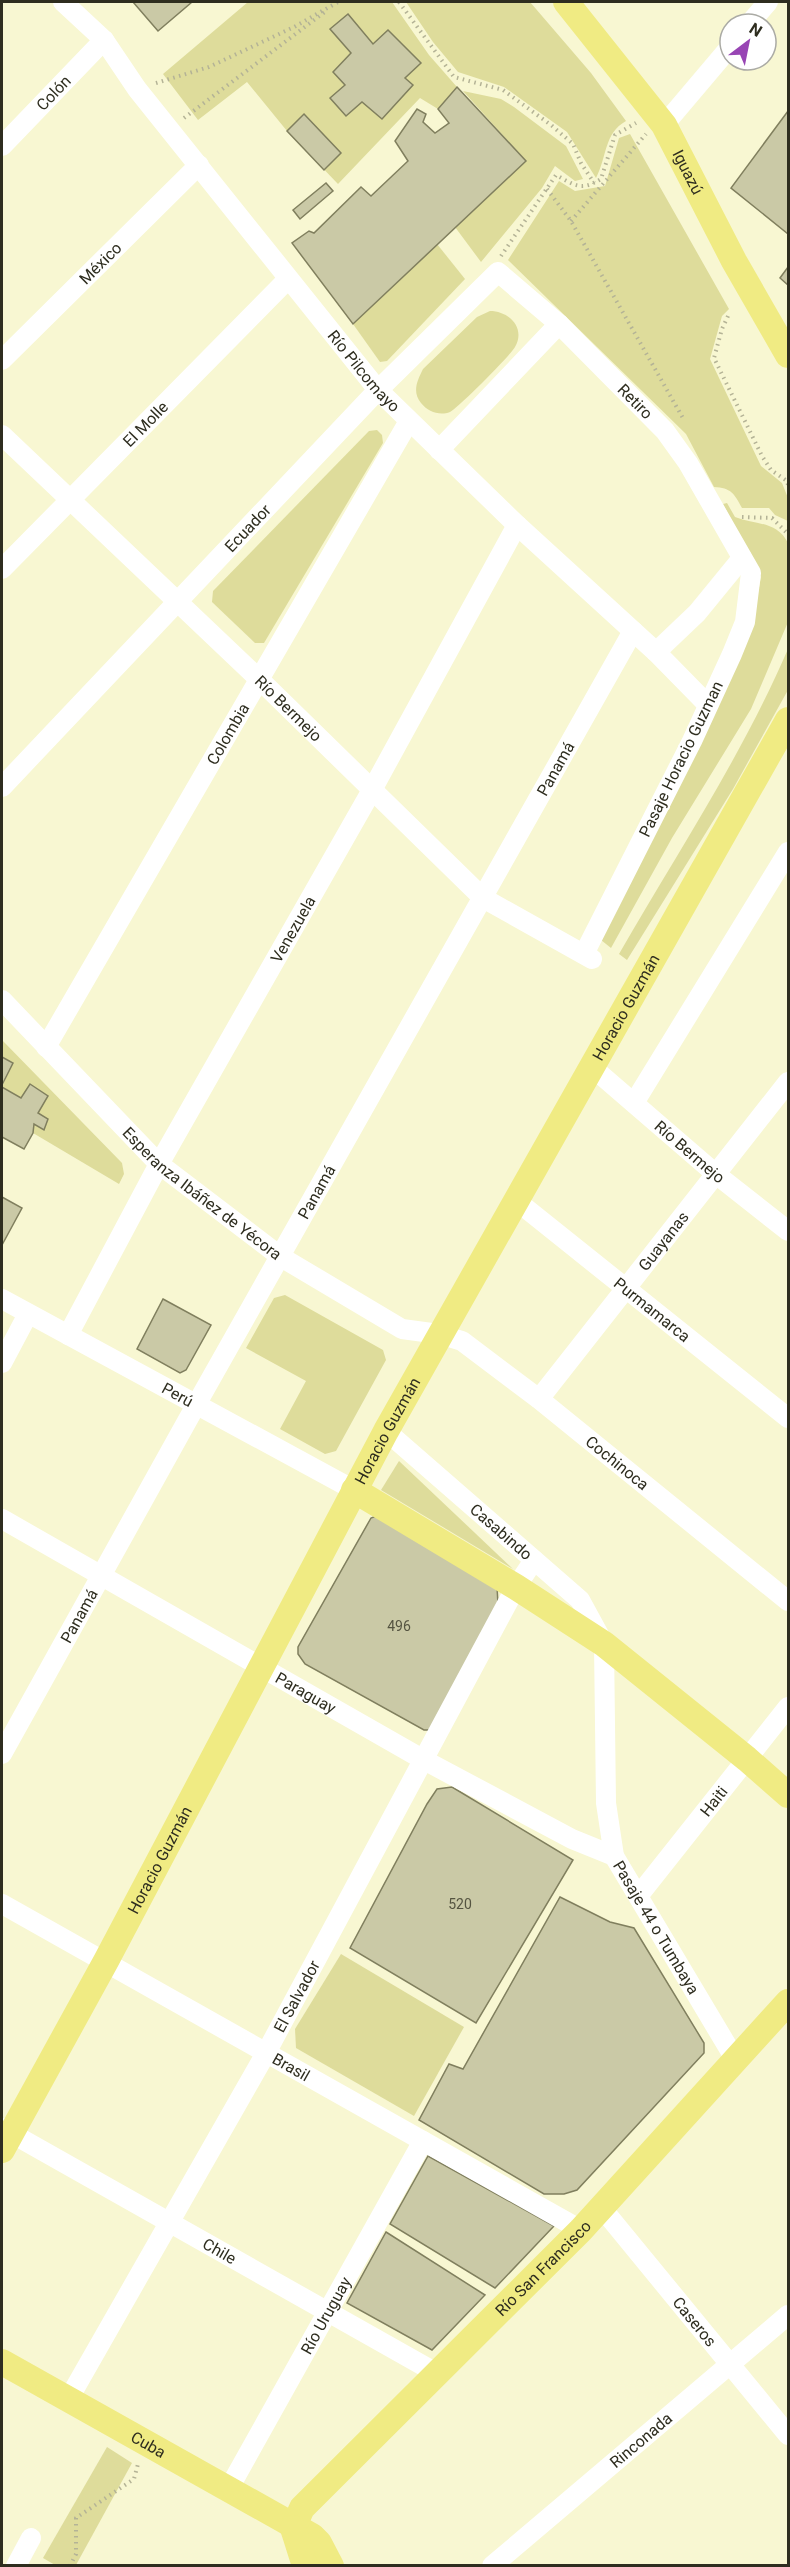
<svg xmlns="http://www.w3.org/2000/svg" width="790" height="2567" font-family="Roboto,sans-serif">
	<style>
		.green { fill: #dedc9b }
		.building { fill: #cac9a6; stroke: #807f5e; stroke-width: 1.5 }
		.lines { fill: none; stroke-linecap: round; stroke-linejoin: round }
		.path { stroke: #b4b396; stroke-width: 4; stroke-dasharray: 1.5 4.5; stroke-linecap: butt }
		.minor { stroke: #fff; stroke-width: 20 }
		.major { stroke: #f0eb83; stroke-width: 26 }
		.labels { text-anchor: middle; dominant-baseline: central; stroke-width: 4.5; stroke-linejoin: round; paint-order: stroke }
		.number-label { font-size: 14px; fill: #555441 }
		.street-label { font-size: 16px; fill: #2e2d1f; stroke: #fff }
	</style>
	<rect width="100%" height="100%" fill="#f8f7d2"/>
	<g class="green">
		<path d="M248,2h144l37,53 28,32 -19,22 -18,-11 -82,86 -51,-53 -40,-49 -49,38 -35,-46z"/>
		<path d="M406,2h124l61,71 35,48c-22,12 -19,36 -30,57l-29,-46 -63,-45 -46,-15 -25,-30z"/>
		<path d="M463,91l38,8 13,8 52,39 17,33 -8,2 -20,-15 -13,22 -61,74 -26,-35 71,-66z"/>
		<path d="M630,134l99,175 -7,7 -12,43 51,107 21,17 6,15v23l-13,-6 -6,-7h-27c-8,-15 -11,-20 -28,-21l-28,-53 -178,-174 51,-79 16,10 30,-5 14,-48z"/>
		<path d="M437,244l28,35 -78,82 -7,1 -27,-38z"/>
		<path d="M490,311c19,0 36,17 25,36 -5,9 -57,61 -65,65 -10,4 -22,0 -29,-9 -9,-11 -4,-22 2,-34l54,-52z"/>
		<path d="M377,430l5,5 1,8 -119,200h-9l-43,-41 1,-11 156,-160z"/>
		<path d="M727,503l8,14c21,8 42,4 53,26v79l-37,87 -79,129 -61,110 -10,-8 150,-310 10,-53 -38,-73z"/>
		<path d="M788,649v41l-55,99 -106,171 -8,-6c58,-101 123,-198 169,-305z"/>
		<path d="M2,1040l120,123 2,11 -5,10 -86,-51 1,-9 10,6 -6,-17 10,-17 -18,-12 -9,14 -19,-11 11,-24 -11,-6z"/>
		<path d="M285,1295l98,55 3,10 -50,91 -11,3 -45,-25 26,-48 -60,-33 28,-50z"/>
		<path d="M399,1461l114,108 -132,-79z"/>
		<path d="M341,1954l123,73 -50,89 -118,-68 -1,-19z"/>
		<path d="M107,2447l25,16 -56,102h-21l-12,-7z"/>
	</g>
	<g class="building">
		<path d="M133,2h59l-34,29z"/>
		<path d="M348,14l25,30 15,-14 33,33 -16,15 8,7 -31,34 -20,-17 -16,14 -16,-18 15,-13 -12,-13 18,-19 -21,-24z"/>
		<path d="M457,87l69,74 -173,163 -61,-81 17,-12 5,2 47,-46 10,9 37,-35 -13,-20 22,-32 9,5 -3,8 12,11 14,-10 -11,-14z"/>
		<path d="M788,111v123l-57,-46z"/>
		<path d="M304,114l37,39 -17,17 -37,-39z"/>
		<path d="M326,183l7,8 -33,28 -7,-9z"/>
		<path d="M788,267v18l-8,-7z"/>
		<path d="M2,1057l11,6 -11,22z"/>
		<path d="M30,1084l18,12 -10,17 10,6 -4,11 -10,-6 -1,9 -9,16 -22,-12v-50l19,11z"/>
		<path d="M2,1197l20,11 -20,37z"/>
		<path d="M163,1299l48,26 -25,45 -6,3 -43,-24z"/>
		<path d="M376,1516l121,70 1,19 -68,125h-6l-119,-66 -7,-10v-7l73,-129z"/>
		<path d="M452,1787l121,73 -97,163 -126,-75 77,-144 10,-15z"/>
		<path d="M560,1897l50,25 24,6 70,115v10l-127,137 -13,4h-20l-125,-74 30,-56 14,5z"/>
		<path d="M428,2156l126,70 -59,62 -105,-64z"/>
		<path d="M386,2232l99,63 -53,55 -85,-47z"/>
	</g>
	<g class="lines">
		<g class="path">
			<path d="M399,2l55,75 49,13 48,35 22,19 8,19 13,20"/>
			<path d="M156,83l53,-16 85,-40 44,-25"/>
			<path d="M184,118l142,-107"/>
			<path d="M547,189l24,32 113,199"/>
			<path d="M571,221l75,-87"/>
			<path d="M501,256l55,-81c20,11 25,16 45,4l14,-44 21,-12"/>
			<path d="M728,316l-6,13 -8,29 48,98 9,14 16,11 1,4"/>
			<path d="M742,517l30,1 16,16"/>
			<path d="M70,2566l6,-12v-36l58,-39 4,-15"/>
		</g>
		<g class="minor">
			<path id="s1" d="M63,2l41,38 33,49 241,301 139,135 139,127 51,52"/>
			<path d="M749,24l19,-22"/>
			<path d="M664,125l66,-78"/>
			<path id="s2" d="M2,146l102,-106"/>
			<path id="s3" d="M2,360l197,-195"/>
			<path id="s4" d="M2,435l259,246 222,217 109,61"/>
			<path d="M439,450l120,-126"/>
			<path id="s5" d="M2,569l286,-290"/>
			<path d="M656,652l41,-39 45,-55"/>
			<path id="s6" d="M2,787l376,-397 120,-118 61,52 106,107 23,32 63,110 -6,49 -13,32 -40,87 -108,213"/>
			<path id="s7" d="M2,1000l157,164 122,93 121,72 37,5 23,7 77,58 249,202"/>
			<path id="s8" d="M46,1047l363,-626"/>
			<path id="s9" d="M593,1068l124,107 71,56"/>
			<path d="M634,1103l154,-251"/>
			<path id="s10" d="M518,1202l270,216"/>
			<path id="s11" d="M2,1299l352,191"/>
			<path id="s12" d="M68,1335l91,-171 213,-374 145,-265"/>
			<path d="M2,1363l26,-49"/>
			<path id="s13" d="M539,1399l249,-317"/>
			<path id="s14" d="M386,1431l194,169 24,44 2,159 8,53 121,203"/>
			<path id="s15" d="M2,1519l422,241 148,79 42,17"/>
			<path id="s16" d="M2,1754l194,-349 437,-774"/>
			<path id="s17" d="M639,1895l149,-188"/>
			<path id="s18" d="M2,1904l579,326"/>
			<path id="s19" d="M2,2128l436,246"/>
			<path id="s20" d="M601,2207l187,228"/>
			<path id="s21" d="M68,2400l198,-347 250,-466 18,-27"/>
			<path id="s22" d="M228,2490l195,-349"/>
			<path d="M16,2566l15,-28"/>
			<path id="s23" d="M492,2566l296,-251"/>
		</g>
		<g class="major">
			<path id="s24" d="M566,2l98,123 70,136 54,94"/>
			<path d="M354,1490l162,97 88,57 143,115 41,36"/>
			<path id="s25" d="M2,2150l104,-189 280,-530 402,-711"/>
			<path id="s26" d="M2,2362l310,174 7,7 12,23"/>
			<path id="s27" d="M293,2528l9,-20 279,-278 207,-228"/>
			<path d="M293,2528l12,38"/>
		</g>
	</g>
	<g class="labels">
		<g class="number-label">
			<text x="399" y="1626">496</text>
			<text x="460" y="1904">520</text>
		</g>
		<g class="street-label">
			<text stroke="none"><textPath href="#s2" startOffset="74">Colón</textPath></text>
			<text stroke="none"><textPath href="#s24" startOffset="210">Iguazú</textPath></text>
			<text stroke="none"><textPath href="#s3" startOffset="138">México</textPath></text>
			<text stroke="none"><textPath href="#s1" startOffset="477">Río Pilcomayo</textPath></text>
			<text stroke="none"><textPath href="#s6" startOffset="904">Retiro</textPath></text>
			<text stroke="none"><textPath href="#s5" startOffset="204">El Molle</textPath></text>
			<text stroke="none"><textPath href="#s6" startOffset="357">Ecuador</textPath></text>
			<text stroke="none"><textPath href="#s4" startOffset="396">Río Bermejo</textPath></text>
			<text stroke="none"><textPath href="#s8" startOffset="362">Colombia</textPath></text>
			<text transform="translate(681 759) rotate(-64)">Pasaje Horacio Guzman</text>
			<text stroke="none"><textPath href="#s16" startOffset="1130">Panamá</textPath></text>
			<text stroke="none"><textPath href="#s12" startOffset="464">Venezuela</textPath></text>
			<text stroke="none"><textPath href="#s25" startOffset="1302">Horacio Guzmán</textPath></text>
			<text stroke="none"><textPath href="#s9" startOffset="128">Río Bermejo</textPath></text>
			<text stroke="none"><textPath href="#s7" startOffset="279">Esperanza Ibáñez de Yécora</textPath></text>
			<text stroke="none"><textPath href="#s16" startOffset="644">Panamá</textPath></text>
			<text stroke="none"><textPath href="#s13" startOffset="201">Guayanas</textPath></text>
			<text stroke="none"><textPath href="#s10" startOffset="172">Purmamarca</textPath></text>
			<text stroke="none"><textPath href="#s11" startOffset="200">Perú</textPath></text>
			<text stroke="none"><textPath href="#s25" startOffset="816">Horacio Guzmán</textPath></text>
			<text stroke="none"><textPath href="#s7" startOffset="780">Cochinoca</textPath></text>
			<text stroke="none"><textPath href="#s14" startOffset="153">Casabindo</textPath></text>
			<text stroke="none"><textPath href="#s16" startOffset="158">Panamá</textPath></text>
			<text stroke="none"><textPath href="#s15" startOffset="350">Paraguay</textPath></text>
			<text stroke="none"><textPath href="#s17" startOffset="120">Haiti</textPath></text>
			<text stroke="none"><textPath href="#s25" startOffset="330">Horacio Guzmán</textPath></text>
			<text stroke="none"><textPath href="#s14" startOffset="603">Pasaje 44 o Tumbaya</textPath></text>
			<text stroke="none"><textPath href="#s21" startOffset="464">El Salvador</textPath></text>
			<text stroke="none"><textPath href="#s18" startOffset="332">Brasil</textPath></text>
			<text stroke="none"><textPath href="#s19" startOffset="250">Chile</textPath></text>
			<text stroke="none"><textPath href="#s27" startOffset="362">Río San Francisco</textPath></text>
			<text stroke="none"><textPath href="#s22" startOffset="200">Río Uruguay</textPath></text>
			<text stroke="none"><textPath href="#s20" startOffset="148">Caseros</textPath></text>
			<text stroke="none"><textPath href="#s23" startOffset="195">Rinconada</textPath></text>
			<text stroke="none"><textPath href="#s26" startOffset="168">Cuba</textPath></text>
		</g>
	</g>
	<rect width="790" height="2567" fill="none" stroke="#2e2d1f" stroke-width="6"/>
	<g transform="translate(748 42) rotate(32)"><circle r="28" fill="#ffffff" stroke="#ababa5" stroke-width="1.5"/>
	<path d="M0-4.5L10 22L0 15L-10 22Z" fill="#9845b4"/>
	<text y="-9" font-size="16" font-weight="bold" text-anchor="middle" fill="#2e2d1f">N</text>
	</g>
</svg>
